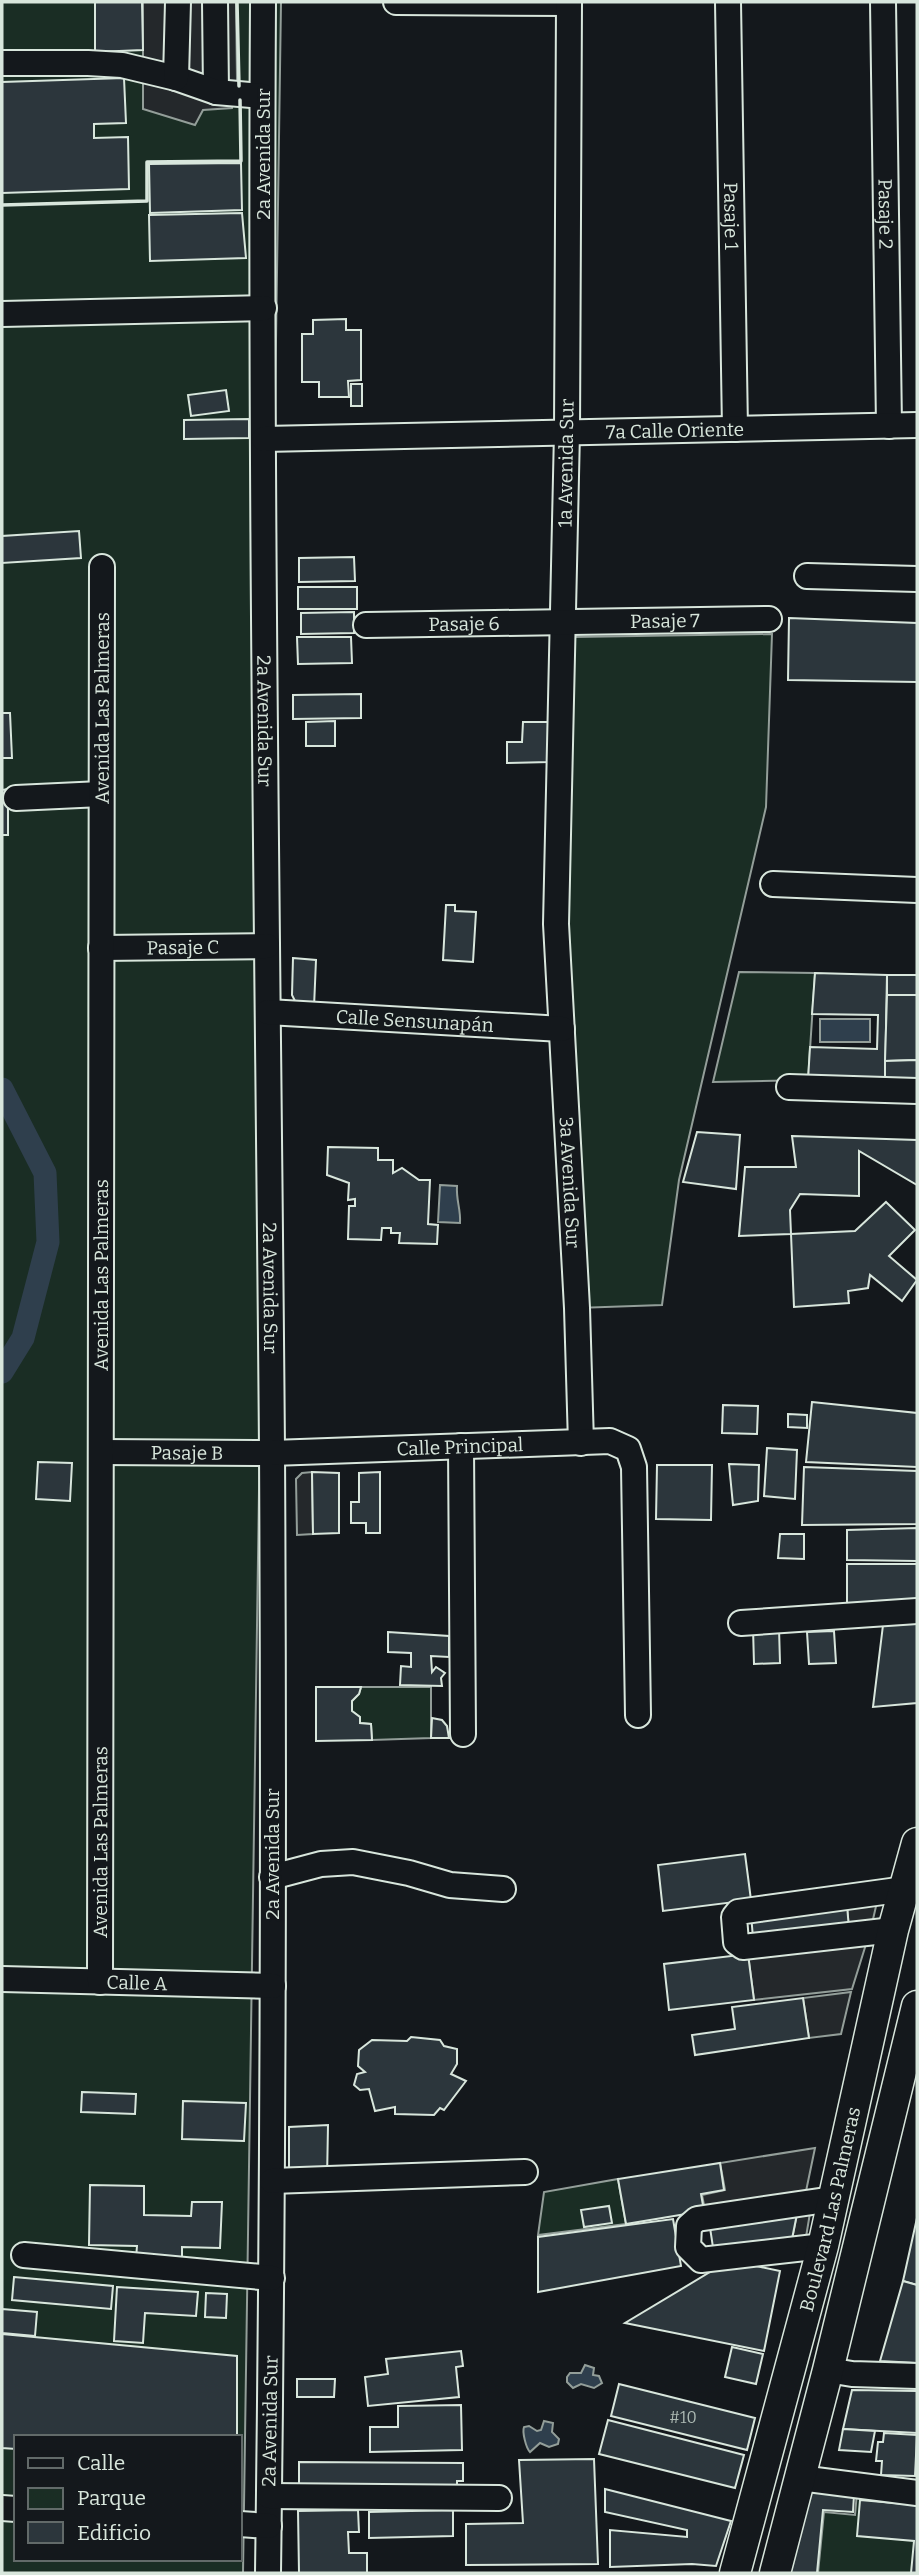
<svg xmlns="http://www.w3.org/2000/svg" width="919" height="2575" font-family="Bitter,serif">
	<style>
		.green { fill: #1a2d24; stroke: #939e99; stroke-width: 2; fill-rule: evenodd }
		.parking { fill: #24282b; stroke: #939e99; stroke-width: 2 }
		.water { fill: #2f3f4d; stroke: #939e99; stroke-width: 2 }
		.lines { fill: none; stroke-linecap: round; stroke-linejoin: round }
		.canal { stroke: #2f3f4d; stroke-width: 23 }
		.building { fill: #2c363c; stroke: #d8e6dc; stroke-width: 2 }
		.minor-casing { stroke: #d8e6dc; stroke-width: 28 }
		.major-casing { stroke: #d8e6dc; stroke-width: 33 }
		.minor { stroke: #14181c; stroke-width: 24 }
		.major { stroke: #14181c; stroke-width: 30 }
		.wall { stroke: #d8e6dc; stroke-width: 3.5 }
		.labels { text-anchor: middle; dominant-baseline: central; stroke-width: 5; stroke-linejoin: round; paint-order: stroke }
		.number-label { font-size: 16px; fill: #adbab4 }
		.street-label { font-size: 19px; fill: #d8e6dc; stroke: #14181c }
	</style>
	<rect width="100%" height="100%" fill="#14181c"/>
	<g class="green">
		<path d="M2,2h279l-38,2571h-241zM16,2437h224v122h-224z"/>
		<path d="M772,634l-6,173 -87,373 -17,125 -85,3 -11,-385 8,-286z"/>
		<path d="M739,972l76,1 -7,107 -95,2z"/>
		<path d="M361,1687h70v51l-59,2 -1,-16 -11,-1v-6l-8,-6v-10l7,-7z"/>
		<path d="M618,2179l8,45 -88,11 6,-43z"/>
		<path d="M917,2481v92h-99l6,-61 31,3 2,-23z"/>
	</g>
	<g class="parking">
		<path d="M143,2h93l1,78 -5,28 -29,2 -8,15 -52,-16z"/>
		<path d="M312,1472l1,62 -16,1 -1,-56 6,-6z"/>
		<path d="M877,1902l-6,26 -22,1 -2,-24z"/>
		<path d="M867,1941l-15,48 -98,11 -6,-46z"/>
		<path d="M851,1992l-10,42 -32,4 -6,-40z"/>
		<path d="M815,2148l-10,48 -100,14 -3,-15 23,-5 -5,-27z"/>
		<path d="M811,2207l-6,36 -14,1 7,-35z"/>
	</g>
	<g class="water">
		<rect x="820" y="1019" width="50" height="23"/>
		<path d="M440,1185l17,1c-1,15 4,23 3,37l-22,-1z"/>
		<path d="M585,2365l9,3 -1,7 6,1 3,7 -8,5 -13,-4 -8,4 -6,-6v-5l3,-4h11z"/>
		<path d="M544,2421l9,2 -1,9 7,7 -1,5 -9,3 -9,-4 -10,9c-4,-4 -8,-20 -6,-25l5,-1 8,5 4,-1z"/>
	</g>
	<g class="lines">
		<path class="canal" d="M2,1089l43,84 3,69 -25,96 -21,34"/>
	</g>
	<g class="building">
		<path d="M95,2h47l1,48 -48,2z"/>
		<path d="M124,78l2,45 -32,1v14l34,-1 1,52 -127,4v-111z"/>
		<path d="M241,163l1,47 -92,3 -1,-49z"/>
		<path d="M242,213l4,45 -96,3 -1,-46z"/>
		<path d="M346,319v11h15v50l-13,1 1,16h-30v-15h-17v-48h11v-14z"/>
		<rect x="351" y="384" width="11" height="22"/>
		<path d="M226,390l3,21 -38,5 -3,-21z"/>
		<path d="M249,419v19l-65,1v-19z"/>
		<path d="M79,531l2,27 -79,5v-27z"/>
		<path d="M354,557l1,24 -56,1v-24z"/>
		<rect x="298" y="587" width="59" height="22"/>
		<path d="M354,612v21l-53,1v-21z"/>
		<path d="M789,618l128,5v59l-129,-2z"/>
		<path d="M297,637h54l1,26 -54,1z"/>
		<path d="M361,694v24l-68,1v-24z"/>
		<path d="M2,713h8l2,45h-10z"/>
		<path d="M335,721v25h-29v-24z"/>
		<path d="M523,722h27l-1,40 -42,1v-21h15z"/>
		<path d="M8,789v46h-6v-45z"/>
		<path d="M446,905h9v6l21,1 -3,50 -30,-2z"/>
		<path d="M293,958l23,2 -2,47 -18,-4 -4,-8z"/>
		<path d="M815,973l72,2 -2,104 -77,1 2,-33 67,2 1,-34 -66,-1z"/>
		<rect x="887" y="975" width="30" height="20"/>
		<path d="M887,995h30v65l-32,1z"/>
		<path d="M917,1060v19h-32v-18z"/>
		<path d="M697,1132l43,3 -4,54 -53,-7z"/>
		<path d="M792,1136l125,4v45l-58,-34v45l-59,-2 -10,16 1,24 -52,2 6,-69h51z"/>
		<path d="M328,1147l50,1v12h15v13l9,-5 17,12h11l-2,44 10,1 -1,19 -38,-1 1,-10h-9v-5h-9l-1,12 -33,-1 1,-33h6v-7l-7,1 1,-17 -22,-8z"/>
		<path d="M886,1202l29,28 -26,26 28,24 -15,21 -32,-26 -2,13 -20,3 1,12 -55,4 -3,-73 64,-3z"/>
		<path d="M812,1402l105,11v54l-111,-5z"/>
		<path d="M723,1405l35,1 -1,28 -35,-1z"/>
		<path d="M788,1414l19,1v13l-19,-1z"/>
		<path d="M767,1448l30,2 -2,49 -31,-3z"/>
		<path d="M38,1462l34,1 -2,38 -34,-2z"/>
		<path d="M729,1464l30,1 -1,36 -25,4z"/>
		<path d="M657,1465h55l-1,55 -55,-1z"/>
		<path d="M804,1467l113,4v53l-115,1z"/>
		<path d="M312,1472l27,1v60l-26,1z"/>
		<path d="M380,1472v61h-14v-10h-15v-21h8v-29z"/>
		<path d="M917,1528v33l-70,-1v-30z"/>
		<path d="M780,1534h24v25l-26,-1z"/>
		<path d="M847,1564h70v40l-70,1z"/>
		<path d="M917,1616v87l-44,4 11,-90z"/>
		<path d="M753,1628h26l1,35 -26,1z"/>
		<path d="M834,1631l2,32 -27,1 -2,-32z"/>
		<path d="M388,1632l61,4v21l-18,-1 1,16 4,-5 9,6 -4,5 1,8 -42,-1 1,-19 10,1v-14l-23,-1z"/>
		<path d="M316,1687h45l-2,7 -7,7v10l8,6v6l11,1 1,16 -56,1z"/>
		<path d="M432,1718l10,2 5,6 2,12h-18z"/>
		<path d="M745,1854l6,46 -88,11 -5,-46z"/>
		<path d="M847,1905l2,24 -96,9 -2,-24z"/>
		<path d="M748,1954l6,46 -85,10 -5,-46z"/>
		<path d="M803,1998l6,40 -114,17 -3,-20 43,-6 -3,-22z"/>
		<path d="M411,2037l29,3 4,6 13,3v15l-6,10 15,7 -22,29 -4,-2 -6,7 -39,-1v-7l-20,4 -6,-22 -9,1 -6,-5 3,-11 8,-2 -7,-6 1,-16 13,-10 35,1z"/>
		<path d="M82,2092l54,2 -1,20 -54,-2z"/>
		<path d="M183,2101l63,2 -2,38 -62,-2z"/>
		<path d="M328,2125l-1,55 -38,1v-54z"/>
		<path d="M720,2163l4,27 -23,4 3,17 -78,13 -8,-45z"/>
		<path d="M90,2185l54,1v29l47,1 1,-14h30l-2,46 -38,-1v12l-46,-1 1,-12 -48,-1z"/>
		<path d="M609,2206l3,17 -28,4 -3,-17z"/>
		<path d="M798,2209l-7,35 -77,10 -5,-33z"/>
		<path d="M917,2218v67l-14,-4z"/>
		<path d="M673,2219l8,47 -143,26v-55z"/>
		<path d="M747,2264l33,7 -16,80 -139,-28 90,-54z"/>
		<path d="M14,2277l99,9 -2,23 -99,-9z"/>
		<path d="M903,2281l14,4v78l-37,-2z"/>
		<path d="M117,2287l81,5 -2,24 -51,-3 -2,30 -29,-2z"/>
		<path d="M206,2293l21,1 -1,24 -21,-1z"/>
		<path d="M2,2309l35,3 -2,24 -33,-3z"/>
		<path d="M2,2334l235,22v81h-221v12l-14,-1z"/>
		<path d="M732,2347l31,7 -7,30 -31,-7z"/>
		<path d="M461,2351l2,15 -7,1 3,30 -91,9 -3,-29 23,-3 -2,-15z"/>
		<path d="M297,2379h38l-1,18h-37z"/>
		<path d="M619,2384l136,34 -8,32 -136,-34z"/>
		<path d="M852,2390l65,1v42l-74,-4z"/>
		<path d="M461,2405l1,45 -92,2v-25h28v-21z"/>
		<path d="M608,2420l136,35 -9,33 -136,-34z"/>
		<path d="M843,2429l32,2 -4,21 -32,-2z"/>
		<path d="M884,2433l33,2 -2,41 -34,-1 1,-14h-6l2,-19h5z"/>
		<path d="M594,2459l4,105 -132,1v-41l57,-1 -4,-63z"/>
		<path d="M299,2462l164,1v18h-6v12l-158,-1z"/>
		<path d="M605,2489l126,32 -15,45 -24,-2 -82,3v-37l77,7v-7l-82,-18z"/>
		<path d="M808,2491l46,4 -1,17 -30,-2 -6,63h-27z"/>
		<path d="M860,2500l57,5v68h-6l3,-32 -57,-5z"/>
		<path d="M358,2510l1,22h-11l1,21h18v20h-68l-1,-62z"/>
		<path d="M453,2510v26l-84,2v-26z"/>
	</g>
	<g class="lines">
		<defs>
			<g id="minor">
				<path d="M215,2l1,90"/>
				<path id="s1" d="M263,2c-3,482 5,965 9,1447 2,375 1,750 -4,1124"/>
				<path d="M396,2l173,1"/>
				<path id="s2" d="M569,2l-2,430 -11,492 21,384 4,135"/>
				<path id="s3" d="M728,2l7,427"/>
				<path id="s4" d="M883,2l6,424"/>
				<path d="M2,63h86l34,2 54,13 40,14 46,4"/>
				<path d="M176,78l2,-76"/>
				<path d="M2,314l262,-6"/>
				<path id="s5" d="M264,439l653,-14"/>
				<path d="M807,576l110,3"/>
				<path id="s6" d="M366,625l403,-6"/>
				<path d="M16,798l85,-4"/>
				<path d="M773,884l144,6"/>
				<path id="s7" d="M101,948l166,-2"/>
				<path id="s8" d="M268,1012l294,17"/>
				<path d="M789,1087l128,4"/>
				<path d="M461,1446l2,288"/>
				<path id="s9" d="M101,1452l171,1 338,-12 18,8 6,18 4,248"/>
				<path d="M741,1623l176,-12"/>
				<path d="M272,1877l49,-13 32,-2 56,11 41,12 53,4"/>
				<path d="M893,1930l-150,17 -7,-5 -2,-25 4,-5 167,-23"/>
				<path id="s10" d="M2,1979l271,7"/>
				<path id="s11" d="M100,1982l2,-1415"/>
				<path d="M272,2181l253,-9"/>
				<path d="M823,2246l-122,14 -13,-13 1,-21 8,-7 136,-20"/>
				<path d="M24,2255l248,23"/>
				<path d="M828,2370l24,4 65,2"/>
				<path d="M800,2478l117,15"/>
				<path d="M269,2496l230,2"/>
				<path d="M2,2508l14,1"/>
				<path d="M240,2524l29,2"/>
			</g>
			<g id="major">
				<path id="s12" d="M735,2573l88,-327 70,-316 24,-87"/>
				<path d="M775,2573l53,-203 89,-364"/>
			</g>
		</defs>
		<use href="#minor" class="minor-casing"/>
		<use href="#major" class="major-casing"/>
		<use href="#minor" class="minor"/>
		<use href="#major" class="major"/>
		<g class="wall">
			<path d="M237,2l2,84"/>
			<path d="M2,205l145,-4v-39l94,-1 -1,-61"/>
		</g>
	</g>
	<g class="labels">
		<g class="number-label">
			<text x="683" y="2417">#10</text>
		</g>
		<g class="street-label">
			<text transform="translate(263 154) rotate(-90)">2a Avenida Sur</text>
			<text stroke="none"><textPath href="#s4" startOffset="212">Pasaje 2</textPath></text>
			<text stroke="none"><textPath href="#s3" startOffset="214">Pasaje 1</textPath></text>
			<text stroke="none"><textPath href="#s5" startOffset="411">7a Calle Oriente</textPath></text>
			<text transform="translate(566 463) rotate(-89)">1a Avenida Sur</text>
			<text stroke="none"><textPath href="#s6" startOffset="299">Pasaje 7</textPath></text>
			<text stroke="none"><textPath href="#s6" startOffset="98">Pasaje 6</textPath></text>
			<text stroke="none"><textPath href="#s11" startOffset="1274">Avenida Las Palmeras</textPath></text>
			<text stroke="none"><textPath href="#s1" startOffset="719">2a Avenida Sur</textPath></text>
			<text stroke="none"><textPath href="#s7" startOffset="82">Pasaje C</textPath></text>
			<text stroke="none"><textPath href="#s8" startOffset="147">Calle Sensunapán</textPath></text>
			<text stroke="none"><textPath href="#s2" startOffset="1181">3a Avenida Sur</textPath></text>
			<text stroke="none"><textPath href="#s11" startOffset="707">Avenida Las Palmeras</textPath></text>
			<text stroke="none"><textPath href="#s1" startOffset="1286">2a Avenida Sur</textPath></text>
			<text stroke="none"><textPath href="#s9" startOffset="359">Calle Principal</textPath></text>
			<text stroke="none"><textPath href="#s9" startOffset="86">Pasaje B</textPath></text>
			<text stroke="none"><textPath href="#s11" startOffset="140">Avenida Las Palmeras</textPath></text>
			<text transform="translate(272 1854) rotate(-90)">2a Avenida Sur</text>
			<text stroke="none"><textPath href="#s10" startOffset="135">Calle A</textPath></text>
			<text stroke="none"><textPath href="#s12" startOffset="376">Boulevard Las Palmeras</textPath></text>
			<text transform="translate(270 2421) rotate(-89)">2a Avenida Sur</text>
		</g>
	</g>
	<rect width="919" height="2575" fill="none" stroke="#d8e6dc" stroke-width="7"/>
	<rect x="14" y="2435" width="228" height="126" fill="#14181c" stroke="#626a69" stroke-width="2"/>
	<rect x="28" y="2458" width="35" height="10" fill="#14181c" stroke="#626a69" stroke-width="2"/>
	<text x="77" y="2470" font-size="21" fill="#d8e6dc">Calle</text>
	<rect x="28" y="2488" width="35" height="21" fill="#1a2d24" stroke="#626a69" stroke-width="2"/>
	<text x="77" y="2505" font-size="21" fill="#d8e6dc">Parque</text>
	<rect x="28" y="2522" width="35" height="21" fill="#2c363c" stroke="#626a69" stroke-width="2"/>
	<text x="77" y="2540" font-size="21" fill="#d8e6dc">Edificio</text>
</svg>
